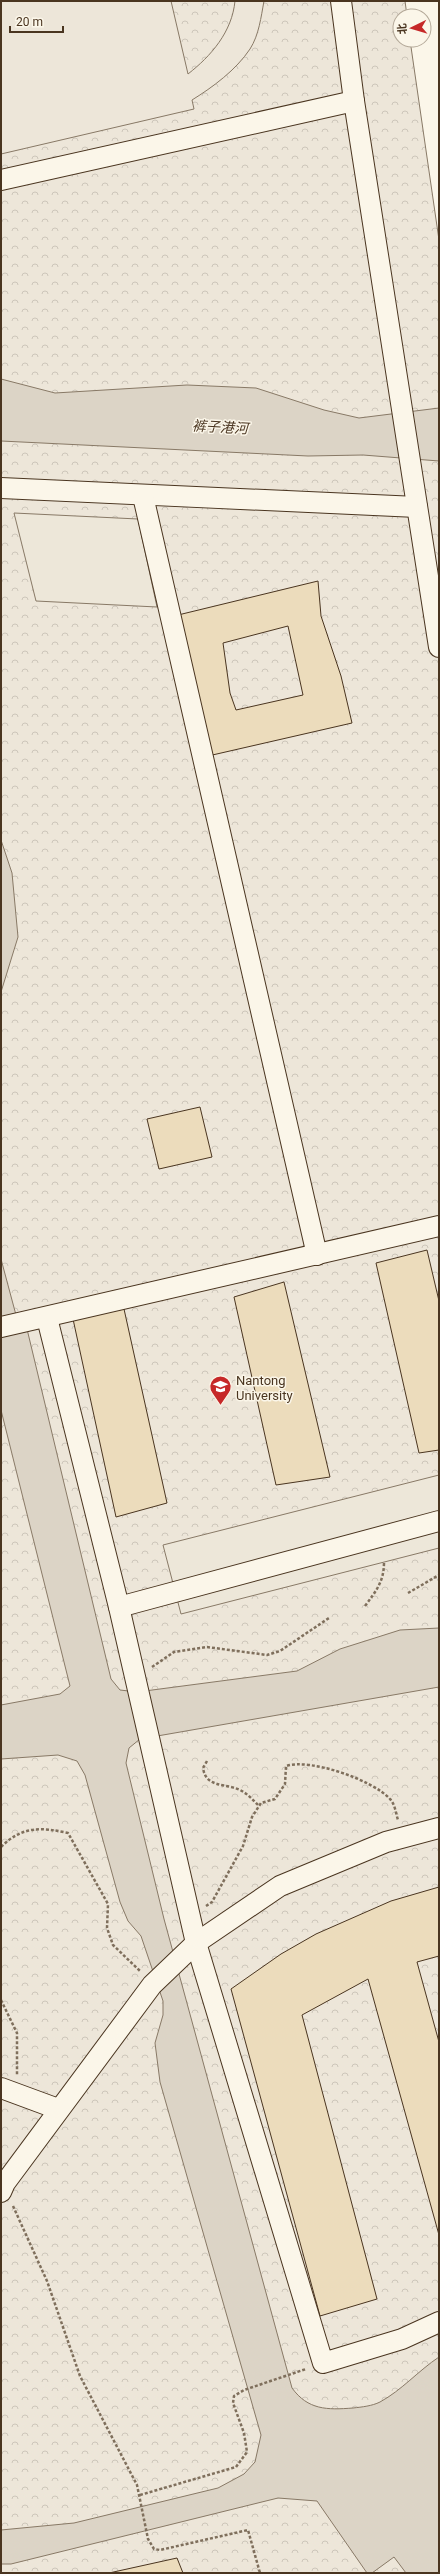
<svg xmlns="http://www.w3.org/2000/svg" width="440" height="2574" font-family="Roboto,'Noto Sans SC',sans-serif">
	<style>
		.park { fill: url(#park-crowns); stroke: #887966 }
		.pitch { fill: #ede6d9; stroke: #887966 }
		.parking { fill: #ede7d9; stroke: #887966 }
		.water { fill: #dcd4c6; stroke: #887966 }
		.building { fill: #ecdcbc; stroke: #4a3520; fill-rule: evenodd }
		.lines { fill: none; stroke-linecap: round; stroke-linejoin: round }
		.minor-casing { stroke: #4a3520; stroke-width: 22 }
		.path { stroke: #7f6f5c; stroke-width: 2.5; stroke-dasharray: 3 2; stroke-linecap: butt }
		.minor { stroke: #fbf6e9; stroke-width: 20 }
		.labels { text-anchor: middle; dominant-baseline: central; stroke-width: 3; stroke-linejoin: round; paint-order: stroke }
		.poi-label { font-size: 13px; fill: #4a3520; stroke: #fbf6e9; text-anchor: start }
		.water-label { font-size: 14px; font-style: italic; fill: #4a3520; stroke: #fbf6e9 }
	</style>
	<defs>
		<pattern id="park-crowns" width="20" height="18" patternUnits="userSpaceOnUse"><rect width="20" height="18" fill="#ede6d9"/><path d="M2 6a3 3 0 1 1 6 0M12 15a3 3 0 1 1 6 0" fill="none" stroke="#cdc6ba"/></pattern>
	</defs>
	<rect width="100%" height="100%" fill="#fbf6e9"/>
	<path class="park" d="M1,1h404l2,15h-7v24h10l29,200v2333h-438z"/>
	<path class="pitch" d="M1,1h170l17,73c23,-18 44,-42 47,-73h29c-3,16 -5,34 -14,48 -14,21 -37,38 -58,51l2,9 -193,45z"/>
	<g class="parking">
		<path d="M14,513l124,6 19,88 -121,-6z"/>
		<path d="M439,1475v73l-258,66 -18,-69z"/>
	</g>
	<g class="water">
		<path d="M1,379l54,14 132,-8 69,3 68,22 35,8 80,-10v53l-76,-6 -55,1 -307,-15z"/>
		<path d="M1,840l11,33 6,64 -17,55z"/>
		<path d="M1,1259l19,71 7,-1 84,350 9,11 17,2 160,-21 43,-22 38,-12 22,-7 39,-2v59l-299,52 -11,9 -3,15 38,156 128,469c16,22 35,22 61,20 9,-1 19,-2 27,-6 22,-12 38,-31 59,-45v216h-33l-12,-16 -22,16h-5l-50,-72 -39,-3 -267,66h-10v-34l73,-7 144,-35 26,-14 11,-12 6,-27 -101,-353 -5,-39 8,-28v-14l-22,-65 -13,-15 -8,-19 -35,-127 -8,-14 -19,-6 -57,4v-54l59,-11 10,-8 -69,-276z"/>
	</g>
	<g class="building">
		<path d="M318,581l3,35 20,60 11,47 -144,33 -30,-141zM288,626l15,69 -67,15 -6,-17 -7,-50z"/>
		<path d="M200,1107l12,50 -53,12 -12,-50z"/>
		<path d="M427,1250l12,51v149l-20,3 -43,-190z"/>
		<path d="M284,1282l46,195 -54,8 -42,-188z"/>
		<path d="M124,1309l43,194 -51,14 -43,-198z"/>
		<path d="M439,1887v69l-22,6 22,80v193l-71,-256 -66,36 75,284 -57,17 -89,-327 50,-35 35,-20 75,-33z"/>
		<path d="M177,2558l6,15h-74z"/>
	</g>
	<g class="lines">
		<defs>
			<g id="minor">
				<path d="M341,1l13,100 85,546"/>
				<path d="M1,180l353,-79"/>
				<path d="M1,488l416,19"/>
				<path d="M143,496l174,759"/>
				<path d="M47,1318l72,289 77,336 127,420 79,-24 37,-17"/>
				<path d="M1,1327l438,-101"/>
				<path d="M119,1607l320,-86"/>
				<path d="M1,2088l57,21"/>
				<path d="M1,2192l4,-9 147,-198 44,-42 84,-57 106,-44 53,-14"/>
			</g>
		</defs>
		<use href="#minor" class="minor-casing"/>
		<g class="path">
			<path d="M408,1593l31,-18"/>
			<path d="M365,1606c11,-15 19,-24 19,-44"/>
			<path d="M152,1667l22,-15 33,-5 60,8 13,-4 49,-33"/>
			<path d="M207,1761l-4,7c3,20 22,15 37,22 8,4 13,10 19,16"/>
			<path d="M1,1847c21,-21 40,-20 67,-14l40,71 -1,24 6,17 27,26"/>
			<path d="M206,1906l6,-4 31,-56 9,-29 9,-14 14,-4 10,-15 1,-18c24,-8 87,14 104,33 5,5 6,15 8,21"/>
			<path d="M1,2000l16,33v42"/>
			<path d="M13,2206l34,75 33,95 57,109 11,54 6,10 6,1 88,-20 12,43"/>
			<path d="M140,2495l96,-28 11,-15 -3,-19 -11,-30 1,-7 10,-6 62,-21"/>
		</g>
		<use href="#minor" class="minor"/>
	</g>
	<defs>
		<symbol id="university-pin" viewBox="-11 -11 22 30"><path d="M0 17L-7.5 6A9.5 9.5 0 1 1 7.5 6Z" fill="#c62828" stroke="#fbf6e9"/><path d="M0-5L7-2L0 1L-7-2ZM-4 1L0 2.5L4 1V4Q0 6-4 4Z" fill="#fff"/></symbol>
	</defs>
	<g fill-rule="evenodd">
		<use href="#university-pin" x="208" y="1374" width="25" height="34"/>
	</g>
	<g class="labels">
		<g class="poi-label">
			<text x="236" y="1380">Nantong<tspan x="236" dy="15">University</tspan></text>
		</g>
		<g class="water-label">
			<text transform="translate(220 427) rotate(3)">裤子港河</text>
		</g>
	</g>
	<rect width="440" height="2574" fill="none" stroke="#4a3520" stroke-width="4"/>
	<g transform="translate(412 28) rotate(265)"><circle r="19" fill="#fbf6e9" stroke="#b4a999"/>
	<path d="M0-3L7 15L0 10L-7 15Z" fill="#c62828"/>
	<text y="-6" font-size="11" font-weight="bold" text-anchor="middle" fill="#4a3520">北</text>
	</g>
	<path d="M10 26v6h53v-6" fill="none" stroke="#4a3520" stroke-width="2"/>
	<text x="16" y="26" font-size="12" fill="#4a3520" stroke="#fbf6e9" stroke-width="3" paint-order="stroke">20 m</text>
</svg>
